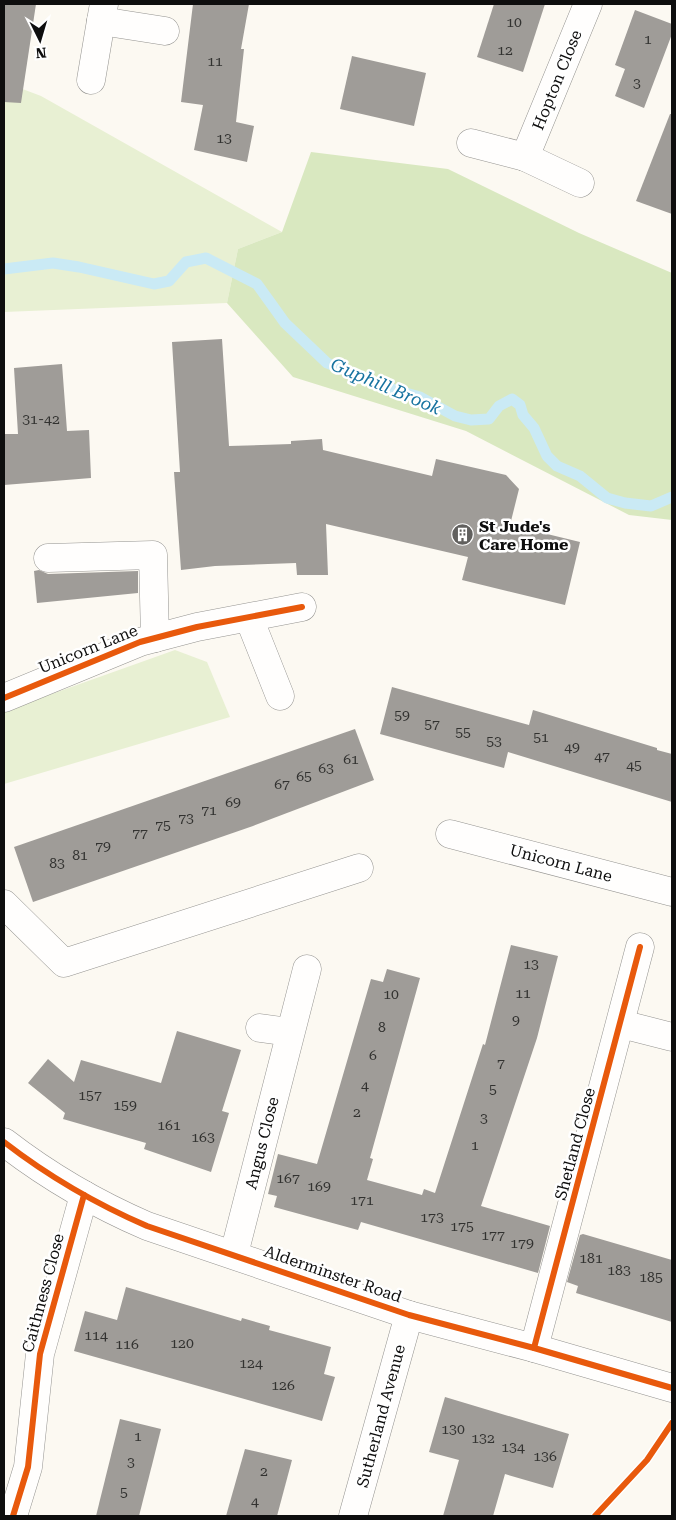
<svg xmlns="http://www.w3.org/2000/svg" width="676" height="1520" font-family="'Roboto Serif',serif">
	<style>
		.green { fill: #e8f0d3 }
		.forest { fill: #d9e8c0 }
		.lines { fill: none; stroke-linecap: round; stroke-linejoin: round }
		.stream { stroke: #caeaf5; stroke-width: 11 }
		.building { fill: #9f9c98 }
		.minor-casing { stroke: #959491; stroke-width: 29 }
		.minor { stroke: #fffefd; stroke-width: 28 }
		.cycleway-casing { stroke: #fff; stroke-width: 9 }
		.cycleway { stroke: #e8590c; stroke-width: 6 }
		.labels { text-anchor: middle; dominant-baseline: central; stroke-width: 5; stroke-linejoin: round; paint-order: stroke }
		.number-label { font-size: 14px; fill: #323230 }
		.street-label { font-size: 16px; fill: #0e0e0e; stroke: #fff }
		.poi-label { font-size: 16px; font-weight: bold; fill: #0e0e0e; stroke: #fff; text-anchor: start }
		.water-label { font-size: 18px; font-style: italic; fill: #1773a0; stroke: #fff }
	</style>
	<rect width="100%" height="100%" fill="#fcf9f2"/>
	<g class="green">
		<path d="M4,82l37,14 241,136 -44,17 -11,54 -223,9z"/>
		<path d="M175,650l32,12 23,55 -226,67v-73z"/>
	</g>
	<path class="forest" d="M311,152l137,17 131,64 93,40v247l-43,-5 -163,-84 -173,-54 -66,-74 11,-54 44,-17z"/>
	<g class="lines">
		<path class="stream" d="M4,269l49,-6 26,4 75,17 15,-3 17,-19 20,-4 51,26 28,39 42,40 68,27 25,7 35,19 16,4 18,-1 10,-13 13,-7 8,6 3,10 11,13 13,28 10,10 23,10 27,22 18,5 26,3 21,-9"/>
	</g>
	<g class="building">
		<path d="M4,4h32l-15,99 -17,-1z"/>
		<path d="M193,4h56l-8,45h3l-8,73 18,4 -7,36 -53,-12 9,-45 -22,-3z"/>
		<path d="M494,4h51l-22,68 -46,-15z"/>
		<path d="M635,10l37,14v10l-28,74 -29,-12 10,-27 -10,-4z"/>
		<path d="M352,56l74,17 -12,53 -74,-17z"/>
		<path d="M670,114h2v100l-36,-13z"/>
		<path d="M222,339l7,107 62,-2v-3l31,-2 1,11 109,26 4,-17 70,16 13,14 -9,36 70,17 -15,63 -103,-25 6,-23 -142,-33 2,51h-31l-1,-12 -81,3 -34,4 -7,-98h6l-8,-130z"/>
		<path d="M62,364l5,67 22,-1 2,48 -87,7v-51h14l-4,-66z"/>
		<path d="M39,570l9,4 90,-3v22l-101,10 -3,-32z"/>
		<path d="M392,687l137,38 4,-15 124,38v2l15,4v48l-164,-50 -4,16 -124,-34z"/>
		<path d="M355,729l19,51 -121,46 -220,76 -19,-55z"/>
		<path d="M511,945l47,11 -21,82 -56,168 69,20 -12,47 -177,-51 -3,8 -84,-23 3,-11 -9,-2 10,-40 39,10 54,-185 12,3 4,-13 33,9 -50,180 3,1 -6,21 55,15 2,-6 11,4 48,-149 2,1z"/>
		<path d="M177,1031l64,19 -19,61 7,2 -18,59 -67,-23 2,-6 -83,-24 2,-6 -37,-30 20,-24 26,23 7,-22 80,23z"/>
		<path d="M583,1234l89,26v62l-96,-29 2,-7 -11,-4 13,-47z"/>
		<path d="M126,1287l115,34 1,-3 28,8 -1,4 62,17 -7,27 11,3 -13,44 -248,-70 11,-40 32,9z"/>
		<path d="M445,1397l124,37 -16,54 -48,-14 -12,42h-50l16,-56 -30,-8z"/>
		<path d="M120,1419l41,10 -8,32 -14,55h-43z"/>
		<path d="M245,1449l47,11 -15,56h-51z"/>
	</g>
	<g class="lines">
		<defs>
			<g id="minor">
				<path d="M104,4l-3,17 64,10"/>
				<path d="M91,80l10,-59"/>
				<path d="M471,143l54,14 55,26"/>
				<path d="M525,157l63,-153"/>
				<path d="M48,558l105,-3 2,83"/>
				<path d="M249,618l31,78"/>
				<path d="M4,698l136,-56 57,-15 105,-20"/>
				<path d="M450,834l222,58"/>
				<path d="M4,904l60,59 295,-95"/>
				<path d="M621,1024l51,13"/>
				<path d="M260,1028l29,4"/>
				<path d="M4,1142c44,34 92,62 143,84l262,89 125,33 138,40"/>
				<path d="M234,1254l73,-285"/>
				<path d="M534,1348l106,-401"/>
				<path d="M13,1516l15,-49 12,-113 44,-159"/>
				<path d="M353,1516l56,-201"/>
			</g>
		</defs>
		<use href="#minor" class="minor-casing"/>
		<use href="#minor" class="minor"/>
		<defs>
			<g id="cycleway">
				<path d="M4,698l136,-56 57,-15 105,-20"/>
				<path d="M4,1142c44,34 92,62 143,84l262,89 125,33 138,40"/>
				<path d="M534,1348l106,-401"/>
				<path d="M13,1516l15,-49 12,-113 44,-159"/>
				<path d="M595,1516l52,-56 25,-37"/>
			</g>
		</defs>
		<use href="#cycleway" class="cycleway-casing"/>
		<use href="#cycleway" class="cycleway"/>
	</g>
	<defs>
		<symbol id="building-disc" viewBox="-11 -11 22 22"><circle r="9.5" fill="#61605e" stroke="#fff"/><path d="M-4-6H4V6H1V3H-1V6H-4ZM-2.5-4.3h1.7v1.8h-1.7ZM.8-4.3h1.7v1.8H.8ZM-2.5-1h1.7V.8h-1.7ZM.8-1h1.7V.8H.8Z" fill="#fff"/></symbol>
	</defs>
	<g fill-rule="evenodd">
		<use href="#building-disc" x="450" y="522" width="25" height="25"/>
	</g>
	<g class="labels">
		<g class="number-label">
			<text x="514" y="22">10</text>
			<text x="648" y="39">1</text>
			<text x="505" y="50">12</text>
			<text x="215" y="61">11</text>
			<text x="637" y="83">3</text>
			<text x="224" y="138">13</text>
			<text x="41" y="419">31-42</text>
			<text x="402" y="715">59</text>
			<text x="432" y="724">57</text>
			<text x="463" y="732">55</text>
			<text x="541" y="737">51</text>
			<text x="494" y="741">53</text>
			<text x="572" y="747">49</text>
			<text x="602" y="756">47</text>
			<text x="351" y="759">61</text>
			<text x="634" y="765">45</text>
			<text x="326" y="768">63</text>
			<text x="304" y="776">65</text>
			<text x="282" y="784">67</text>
			<text x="233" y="802">69</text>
			<text x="209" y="810">71</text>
			<text x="186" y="818">73</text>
			<text x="163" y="825">75</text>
			<text x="140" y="833">77</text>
			<text x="103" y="846">79</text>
			<text x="80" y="855">81</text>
			<text x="57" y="863">83</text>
			<text x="531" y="964">13</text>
			<text x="523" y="993">11</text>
			<text x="391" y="994">10</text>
			<text x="516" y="1020">9</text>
			<text x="382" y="1027">8</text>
			<text x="373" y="1055">6</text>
			<text x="501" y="1063">7</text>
			<text x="365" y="1085">4</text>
			<text x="493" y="1089">5</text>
			<text x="90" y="1095">157</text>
			<text x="125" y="1105">159</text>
			<text x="357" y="1112">2</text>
			<text x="484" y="1118">3</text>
			<text x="169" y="1125">161</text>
			<text x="203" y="1137">163</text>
			<text x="475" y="1145">1</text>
			<text x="288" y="1178">167</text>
			<text x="319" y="1186">169</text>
			<text x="362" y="1200">171</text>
			<text x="432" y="1217">173</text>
			<text x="462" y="1226">175</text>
			<text x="493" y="1235">177</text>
			<text x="522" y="1243">179</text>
			<text x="591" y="1258">181</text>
			<text x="619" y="1270">183</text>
			<text x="651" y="1277">185</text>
			<text x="96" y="1335">114</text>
			<text x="182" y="1343">120</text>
			<text x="127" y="1344">116</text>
			<text x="251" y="1363">124</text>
			<text x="283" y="1385">126</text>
			<text x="453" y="1429">130</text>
			<text x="138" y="1436">1</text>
			<text x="483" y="1438">132</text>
			<text x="513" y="1447">134</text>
			<text x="545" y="1456">136</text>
			<text x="131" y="1462">3</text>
			<text x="264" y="1471">2</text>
			<text x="124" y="1492">5</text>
			<text x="255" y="1501">4</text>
		</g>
		<g class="street-label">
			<text transform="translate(557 80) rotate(-68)">Hopton Close</text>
			<text transform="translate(88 649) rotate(-22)">Unicorn Lane</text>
			<text transform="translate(561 863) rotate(15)">Unicorn Lane</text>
			<text transform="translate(262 1143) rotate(-76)">Angus Close</text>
			<text transform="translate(575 1144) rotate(-75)">Shetland Close</text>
			<text transform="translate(333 1274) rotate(19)">Alderminster Road</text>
			<text transform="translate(43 1293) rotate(-75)">Caithness Close</text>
			<text transform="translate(381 1416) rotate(-75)">Sutherland Avenue</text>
		</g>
		<g class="poi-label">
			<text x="479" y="526">St Jude's<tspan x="479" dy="18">Care Home</tspan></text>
		</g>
		<g class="water-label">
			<text transform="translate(386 386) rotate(23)">Guphill Brook</text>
		</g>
	</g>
	<rect width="676" height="1520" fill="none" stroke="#0e0e0e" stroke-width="10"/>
	<g transform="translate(40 40) rotate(175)" stroke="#ffffff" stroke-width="4" paint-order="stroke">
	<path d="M0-4L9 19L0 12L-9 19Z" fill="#0e0e0e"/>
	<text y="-8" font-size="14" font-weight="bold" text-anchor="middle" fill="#0e0e0e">N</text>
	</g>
</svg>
